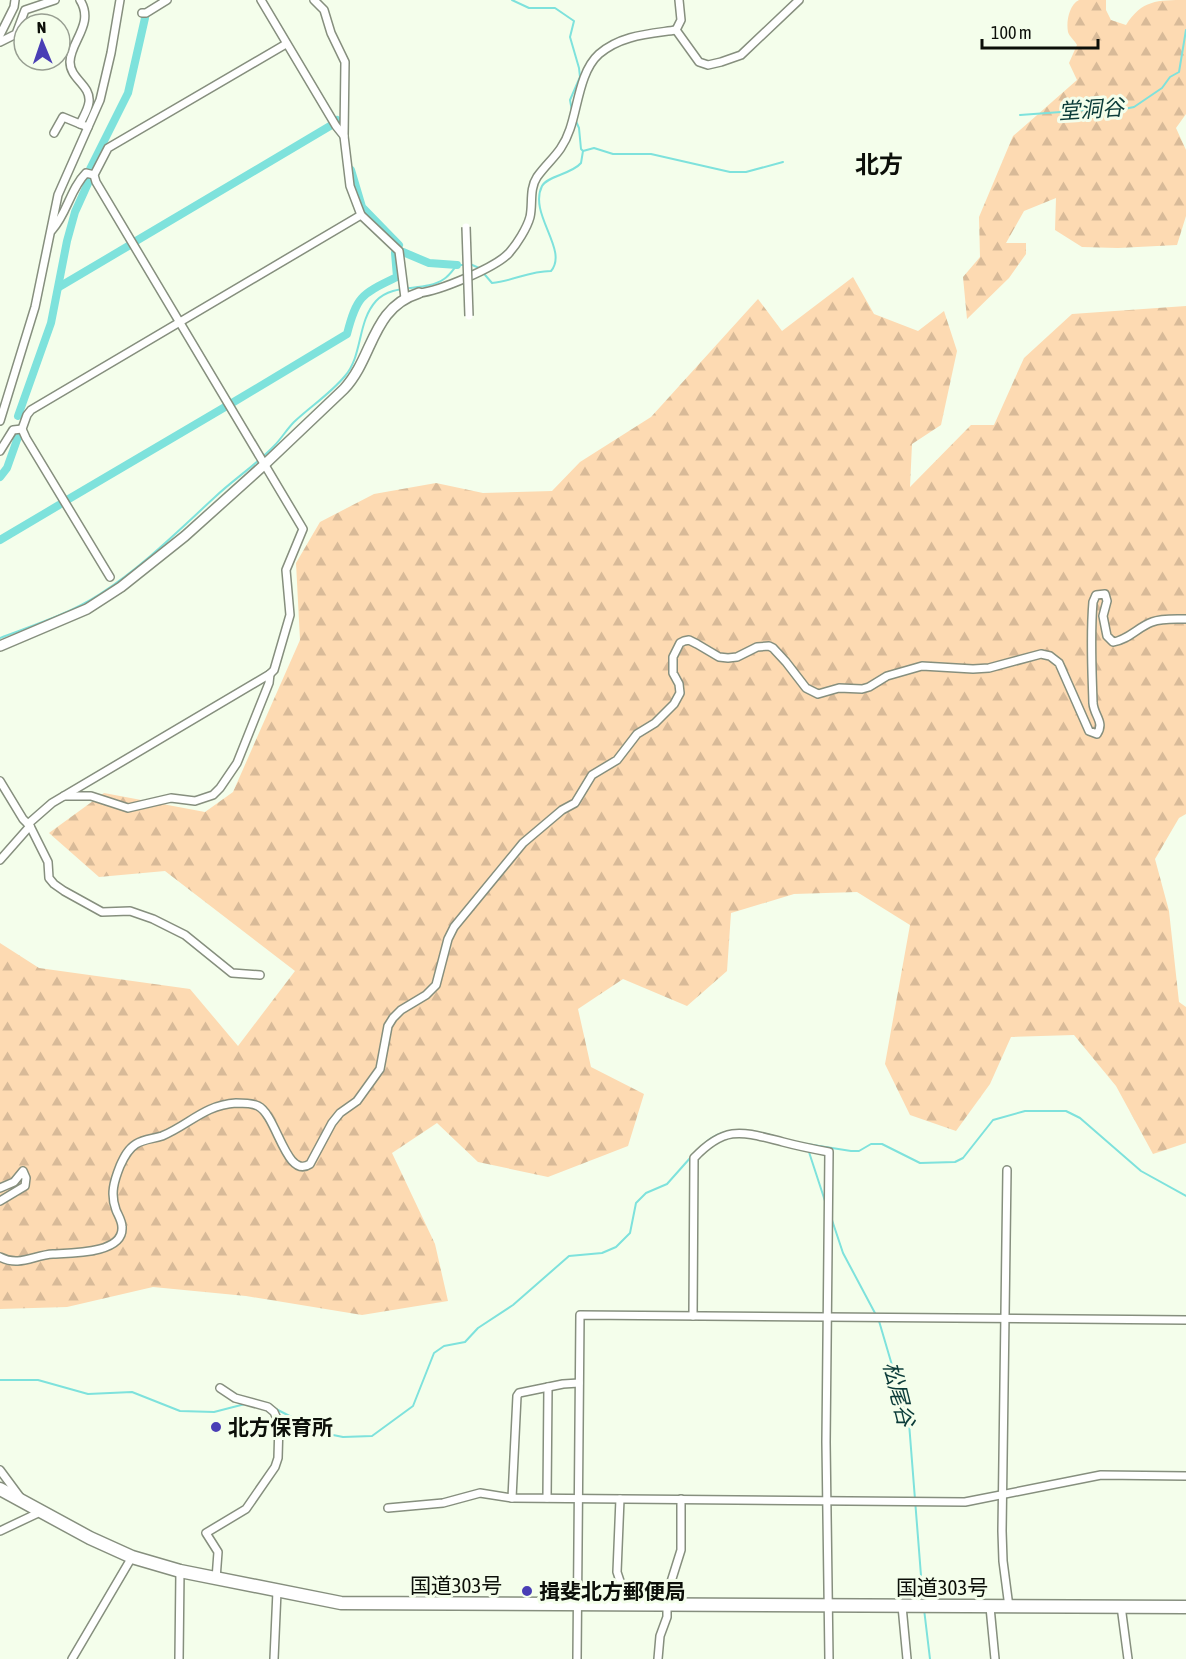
<svg xmlns="http://www.w3.org/2000/svg" width="1186" height="1659" font-family="'Asap Condensed','Noto Sans JP',sans-serif">
	<style>
		.forest { fill: url(#forest-firs) }
		.lines { fill: none; stroke-linecap: round; stroke-linejoin: round }
		.stream { stroke: #7ee2dc; stroke-width: 2 }
		.canal { stroke: #7ee2dc; stroke-width: 8 }
		.street-casing { stroke: #868f7e; stroke-width: 10 }
		.secondary-casing { stroke: #868f7e; stroke-width: 12 }
		.highway-casing { stroke: #868f7e; stroke-width: 15 }
		.street { stroke: #fff; stroke-width: 7 }
		.secondary { stroke: #fff; stroke-width: 9 }
		.highway { stroke: #fff; stroke-width: 12 }
		.street-bridge-casing { stroke: #868f7e; stroke-width: 10; stroke-linecap: butt }
		.street-bridge { stroke: #fff; stroke-width: 7 }
		.poi-dot { fill: #493eb5; stroke: #f4feeb; stroke-width: 2 }
		.labels { text-anchor: middle; dominant-baseline: central; stroke-width: 6; stroke-linejoin: round; paint-order: stroke }
		.poi-label { font-size: 21px; font-weight: bold; fill: #0c0f09; stroke: #f4feeb; text-anchor: start }
		.street-label { font-size: 21px; fill: #0c0f09; stroke: #f4feeb }
		.water-label { font-size: 22px; font-style: italic; fill: #0a3b38; stroke: #f4feeb }
		.quarter-label { font-size: 24px; font-weight: bold; fill: #0c0f09; stroke: #f4feeb }
	</style>
	<defs>
		<pattern id="forest-firs" width="22" height="20" patternUnits="userSpaceOnUse" patternTransform="scale(1.5)"><rect width="22" height="20" fill="#fddab2"/><path d="M5 1l3.5 6h-7zM16 11l3.5 6h-7z" fill="#d8ba98"/></pattern>
	</defs>
	<rect width="100%" height="100%" fill="#f4feeb"/>
	<g class="forest">
		<path d="M1079,0h27v10l5,10 15,5c16,-25 31,-25 60,-25v114l-10,14 10,22v66l-9,29 -59,3 -36,-1 -27,-17 1,-32 -32,13 -18,32h20v11l-17,24 -42,41 -4,-42 17,-20 -1,-40 34,-81 64,-56 -8,-17 8,-18c-2,-4 -8,-9 -9,-13 -2,-10 1,-27 11,-32z"/>
		<path d="M853,277l21,37 44,17 26,-20 13,40 -16,74 -29,19 -2,43 61,-62h23l30,-67 48,-44 114,-8v508l-7,4 -24,41 14,52 10,91 7,5v136l-33,11 -37,-68 -42,-51 -63,2 -21,47 -34,47 -46,-16 -25,-51 25,-139 -53,-33 -63,2 -63,19 -4,58 -40,35 -64,-27 -45,30 13,58 53,27 -16,52 -80,31 -70,-15 -41,-39 -45,30 43,91 13,57 -86,14 -116,-19 -93,-9 -86,20 -67,2v-366l39,25 151,21 48,57 57,-75 -130,-100 -66,6 -50,-44 55,-40 101,19 28,-20 67,-152 -4,-77 24,-41 54,-28 62,-11 47,10 69,-2 28,-29 71,-45 107,-118 24,32z"/>
	</g>
	<g class="lines">
		<g class="stream">
			<path d="M512,0l17,8h26l19,13 -4,16 9,31 1,9 -10,23 2,11"/>
			<path d="M1020,115l68,-5 17,-5 19,4 10,-2 28,-19 8,-11 9,-5 7,-42"/>
			<path d="M583,151l11,-3 19,6h38l79,18h16l37,-10"/>
			<path d="M470,264l9,4 13,15c22,-2 36,-12 59,-12 18,-21 -23,-57 -9,-85 5,-10 30,-12 39,-23l2,-12 -2,-2 -2,-21 -4,-9"/>
			<path d="M0,638c34,-13 69,-24 100,-44 42,-27 78,-63 115,-97 19,-18 41,-32 59,-51 7,-7 13,-17 20,-24 17,-16 36,-28 51,-46 18,-21 12,-54 31,-75 18,-19 48,-8 68,-22 5,-3 9,-9 13,-14h7"/>
			<path d="M794,1142l57,9h8l12,-7h11l38,19 35,-1 8,-4 30,-38 32,-9h41l14,7 61,53 45,25"/>
			<path d="M702,1146c20,-21 47,-17 72,-10"/>
			<path d="M808,1149l17,52"/>
			<path d="M831,1217l12,36 33,62"/>
			<path d="M879,1321l30,102 14,178"/>
			<path d="M0,1380h38l50,14 44,-2 48,19 34,1 31,-8"/>
			<path d="M274,1408l35,18 24,9 10,2 29,-1 41,-30 21,-53 10,-7 21,-4 13,-14 35,-23 56,-49 33,-3 14,-6 14,-14 6,-30 10,-10 21,-9 24,-27"/>
			<path d="M924,1609l6,50"/>
		</g>
		<g class="canal">
			<path d="M337,120l3,3"/>
			<path d="M90,169l38,-76 17,-75"/>
			<path d="M351,170l11,37 37,38"/>
			<path d="M136,241l194,-115"/>
			<path d="M403,252l26,11 28,2"/>
			<path d="M59,287l71,-42"/>
			<path d="M232,403l115,-69c10,-39 15,-40 50,-57l-2,-24"/>
			<path d="M18,416l33,-93 16,-82 8,-29 14,-31"/>
			<path d="M0,477l7,-9 11,-31"/>
			<path d="M67,500l158,-93"/>
			<path d="M0,540l59,-35"/>
		</g>
		<defs>
			<g id="street">
				<path d="M80,0c15,24 -10,42 -10,62 0,17 21,23 19,40 -1,8 -6,15 -9,22l8,3"/>
				<path d="M261,0l75,126 8,10 6,50 11,29 38,36 6,47"/>
				<path d="M314,0l10,10 7,23 14,29 -1,74"/>
				<path d="M142,13h4l21,-13"/>
				<path d="M676,30l23,32 9,3 13,-3 20,-7 58,-55"/>
				<path d="M676,30l5,-10 -2,-20"/>
				<path d="M0,35l14,-28 1,-7"/>
				<path d="M0,42l16,-8 9,-24 30,-10"/>
				<path d="M54,133l9,-16 17,7"/>
				<path d="M52,230c15,-16 18,-41 34,-57l8,2"/>
				<path d="M419,293c20,-2 76,-25 90,-40 8,-9 18,-25 21,-36 3,-13 -1,-28 7,-40 13,-18 25,-24 33,-48 8,-23 10,-58 29,-75 22,-19 50,-20 77,-24"/>
				<path d="M0,421l35,-114 23,-112 42,-95 11,-47 9,-53"/>
				<path d="M0,451l13,-21 9,-1"/>
				<path d="M110,577l-84,-139 -4,-9 5,-14 4,-5 330,-195"/>
				<path d="M0,781l23,38 5,5"/>
				<path d="M64,796h27l37,12 43,-10 24,3 18,-6 7,-7 17,-25 32,-80 1,-9"/>
				<path d="M30,826l18,36 1,16 5,6 10,7 38,21 28,-1 23,8 32,16 47,38 28,2"/>
				<path d="M0,860l30,-34 -2,-2 24,-21 218,-129 4,-4 16,-55 -4,-45 17,-41 -207,-347 -2,-7 14,-27 178,-104"/>
				<path d="M1007,1170l-5,361 1,30 6,46"/>
				<path d="M0,1188l14,-6 9,-11 3,7 -1,8 -25,15"/>
				<path d="M0,1257c19,10 34,-2 53,-3 18,-1 71,0 69,-27 0,-6 -4,-12 -6,-17 -6,-16 -2,-29 4,-44 4,-9 8,-17 16,-22 8,-5 17,-5 26,-8 27,-11 42,-31 74,-33 7,0 16,0 22,3 19,9 28,74 52,58l22,-41 8,-10 17,-12 23,-32 8,-43 5,-8 8,-8 25,-15 10,-10 12,-46 6,-12 69,-84 39,-33 13,-7 17,-28 25,-15 20,-26 18,-11 19,-19 6,-11 -1,-9 -6,-11v-16l7,-14 4,-2 5,-1 8,4 22,13 9,1 9,-1 20,-10 12,-1 4,2 13,14 20,26 12,6 21,-6 23,1 7,-2 18,-11 35,-10 51,3 16,-1 52,-14 9,2 9,7 30,68 8,3c8,-12 -3,-18 -4,-31 -1,-34 -3,-67 0,-101l3,-7 9,-1 2,7 -4,15 4,20 6,6c15,-2 25,-15 39,-20 10,-4 23,-3 34,-3"/>
				<path d="M693,1316l1,-158c32,-34 49,-26 89,-16 15,4 30,7 46,10l-3,290 3,217"/>
				<path d="M579,1383l-16,1 -44,9 -2,3 -5,102 453,4 136,-27 85,1"/>
				<path d="M0,1470l20,27"/>
				<path d="M547,1498l1,-111"/>
				<path d="M620,1499l-3,73 11,33"/>
				<path d="M388,1508l55,-5 37,-10 32,5"/>
				<path d="M0,1531l36,-17 4,-4"/>
				<path d="M216,1579l2,-27 -12,-19 40,-24 29,-42 3,-9 1,-35 -5,-11 -6,-5 -33,-9 -15,-10"/>
				<path d="M670,1605v-20l11,-35v-51"/>
				<path d="M902,1606l5,53"/>
				<path d="M1121,1606l7,53"/>
				<path d="M990,1607l5,52"/>
				<path d="M72,1659l60,-102"/>
				<path d="M179,1659l1,-88"/>
				<path d="M274,1659l3,-68"/>
				<path d="M577,1659l3,-344 606,5"/>
				<path d="M658,1659l2,-23 7,-19v-12"/>
			</g>
			<path id="secondary" d="M0,646l87,-37 34,-22 64,-51 79,-71 80,-76c30,-32 27,-81 75,-96"/>
			<path id="highway" d="M0,1489l90,49 42,19 48,14 161,32 845,4"/>
		</defs>
		<use href="#street" class="street-casing"/>
		<use href="#secondary" class="secondary-casing"/>
		<use href="#highway" class="highway-casing"/>
		<use href="#street" class="street"/>
		<use href="#secondary" class="secondary"/>
		<use href="#highway" class="highway"/>
		<defs>
			<path id="street-bridge" d="M466,227l3,89"/>
		</defs>
		<use href="#street-bridge" class="street-bridge-casing"/>
		<use href="#street-bridge" class="street-bridge"/>
	</g>
	<g class="poi-dot">
		<circle cx="216" cy="1427" r="6"/>
		<circle cx="527" cy="1591" r="6"/>
	</g>
	<g class="labels">
		<g class="poi-label">
			<text x="228" y="1427">北方保育所</text>
			<text x="539" y="1591">揖斐北方郵便局</text>
		</g>
		<g class="street-label">
			<text x="456" y="1585">国道303号</text>
			<text x="942" y="1587">国道303号</text>
		</g>
		<g class="water-label">
			<text transform="translate(1091 109) rotate(-4)">堂洞谷</text>
			<text transform="translate(899 1394) rotate(76)">松尾谷</text>
		</g>
		<g class="quarter-label">
			<text x="879" y="164">北方</text>
		</g>
	</g>
	<g transform="translate(42 42) rotate(358)"><circle r="28" fill="#f4feeb" stroke="#979e91" stroke-width="1.5"/>
	<path d="M0-4.5L10 22L0 15L-10 22Z" fill="#493eb5"/>
	<text y="-9" font-size="16" font-weight="bold" text-anchor="middle" fill="#0c0f09">N</text>
	</g>
	<path d="M982 39v9h116v-9" fill="none" stroke="#0c0f09" stroke-width="3"/>
	<text x="991" y="39" font-size="18" fill="#0c0f09" stroke="#f4feeb" stroke-width="4.5" paint-order="stroke">100 m</text>
</svg>
